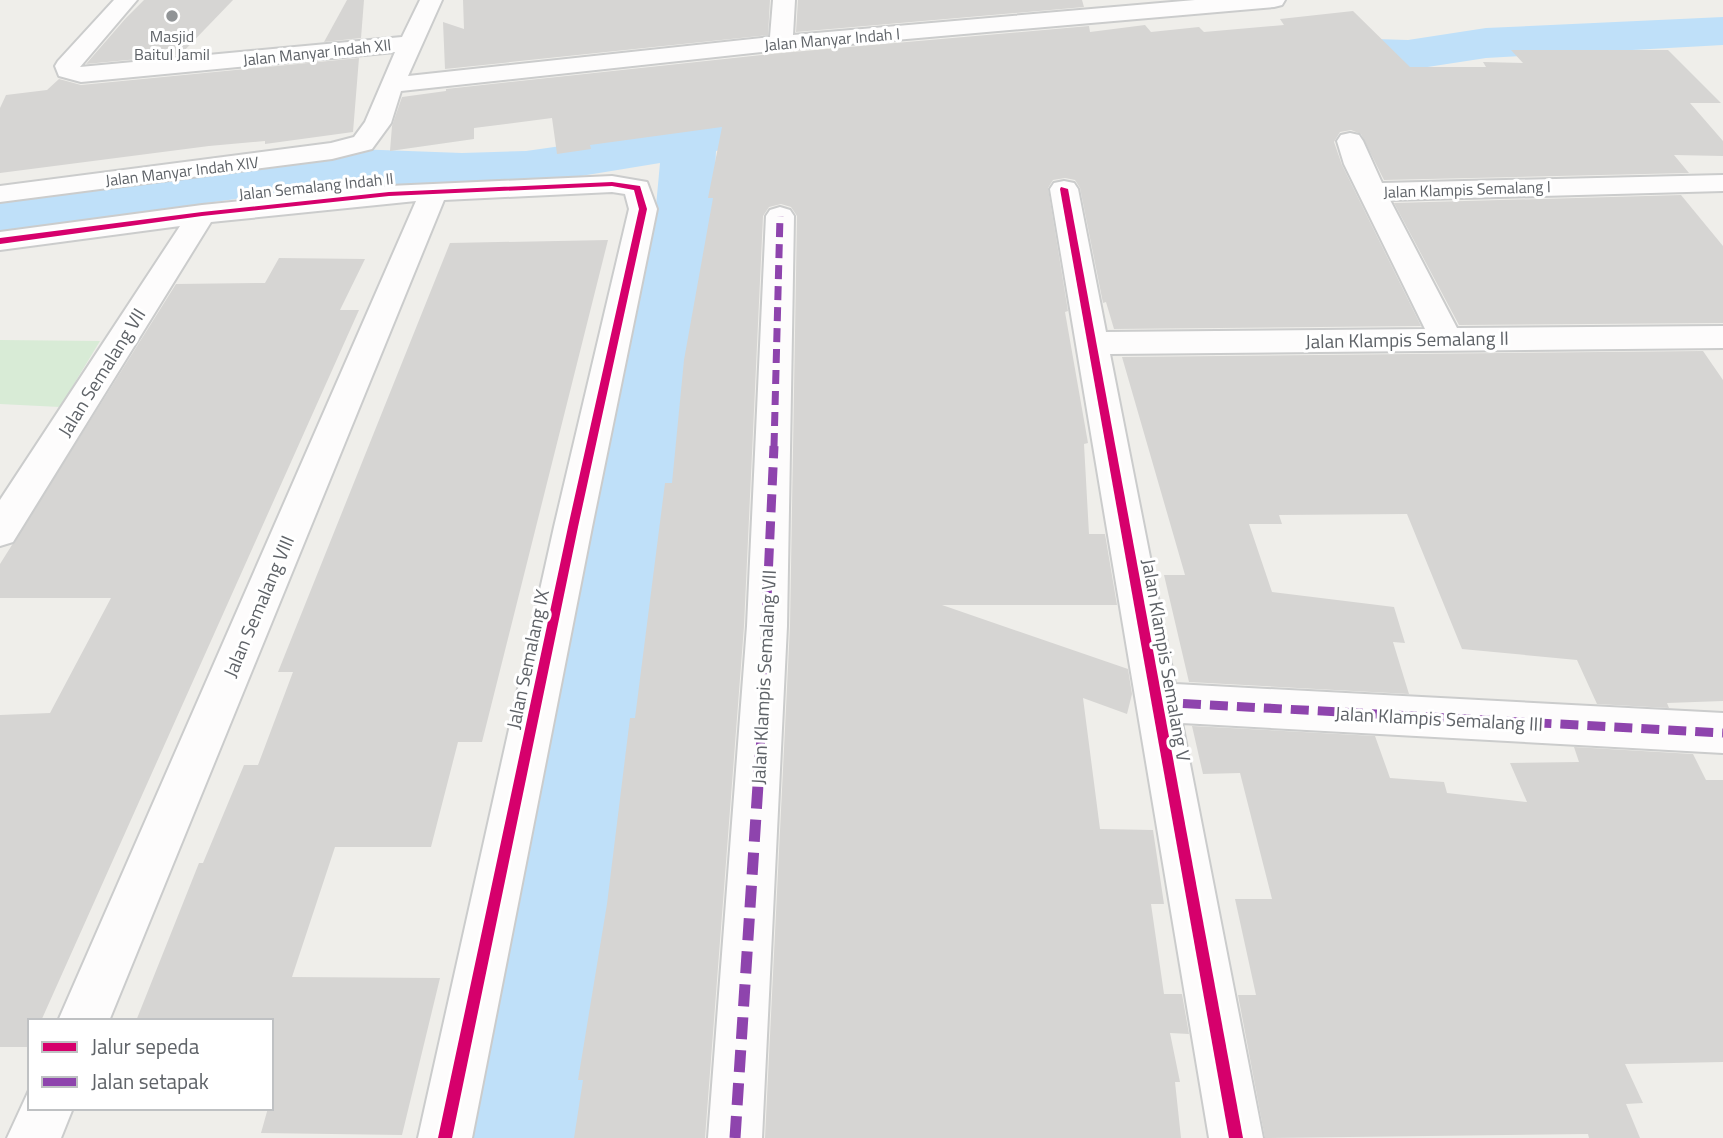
<svg xmlns="http://www.w3.org/2000/svg" width="1723" height="1138" font-family="'Titillium Web',sans-serif">
	<style>
		.green { fill: #d8ebd6 }
		.lines { fill: none; stroke-linecap: round; stroke-linejoin: round }
		.river { fill: #bfe0f9; fill-rule: evenodd }
		.building { fill: #d6d5d3 }
		.minor-casing { stroke: #cbcccc; stroke-width: 4 }
		.minor { fill: #fdfcfc; fill-rule: evenodd }
		.quiet-far2 { stroke: #8e44ad; stroke-width: 7; stroke-dasharray: 14 7; stroke-linecap: butt }
		.quiet-far1 { stroke: #8e44ad; stroke-width: 9; stroke-dasharray: 18 9; stroke-linecap: butt }
		.quiet { stroke: #8e44ad; stroke-width: 11; stroke-dasharray: 22 11; stroke-linecap: butt }
		.cycleway-casing { stroke: #fff; stroke-width: 5 }
		.cycleway { fill: #d6006c; fill-rule: evenodd }
		.poi-dot { fill: #919496; stroke: #fff; stroke-width: 2.5 }
		.labels { text-anchor: middle; dominant-baseline: central; stroke-width: 6; stroke-linejoin: round; paint-order: stroke }
		.far-poi-label { font-size: 16px; fill: #5f6368; stroke: #fff }
		.far-street-label { font-size: 16px; fill: #5f6368; stroke: #fff }
		.street-label { font-size: 19px; fill: #5f6368; stroke: #fff }
	</style>
	<rect width="100%" height="100%" fill="#efeeea"/>
	<path class="green" d="M0,340l100,1 -40,66 -60,-3z"/>
	<g class="lines">
		<g class="river">
			<path d="M1723,17v28l-237,13 -78,12 -67,-2 -52,5 -18,-4 -7,-11 7,-11 70,-9 67,2 78,-12z"/>
			<path d="M824,89l18,5 8,11 -8,11 -49,10 -16,11 -61,14 -3,66 -134,921h-112l188,-921 5,-54 -134,22 -64,2 -108,-4 -354,48v-36l354,-46 108,4 64,-2 120,-17 95,-20 17,-12 19,-5z"/>
		</g>
	</g>
	<g class="building">
		<path d="M144,0h89l-53,55 -94,9 40,-46z"/>
		<path d="M347,0h17l-3,38 -37,4z"/>
		<path d="M463,0h307l-2,35 -323,34 -2,-47 21,7z"/>
		<path d="M798,0h284l2,7 -288,25z"/>
		<path d="M1353,11l57,56h76l-3,-5 40,1 -12,-13h157l53,53h-31l33,38v15l-49,-1 15,18 -305,7 -23,-46 -10,-4 -11,2 -6,10 8,23 79,161 -307,3 -8,-27 -3,1 -23,-115 -5,-8 -10,-2 -12,2 -5,8 20,123 -3,1 23,131 -4,1 5,90h16l12,71h-175l186,64 4,25 -5,20 -44,-16 17,131 53,1 11,74h-13l13,90h18l7,40 -19,-1 10,49h-5l6,56h-416l25,-512 7,-410 -6,-9 -10,-3 -12,3 -6,9 -19,410 -39,512h-131l9,-58h-5l29,-176 23,-186h5l30,-235h7l12,-123 29,-162h-5l14,-71 -132,18 1,4 -34,5 -5,-36 -78,10v11l-84,12 2,-25 10,-29 44,-6v-2l335,-36 308,-27 1,6 55,-7 6,7 48,-5 5,5 80,-7 -4,-6z"/>
		<path d="M359,58l-6,74 -88,12v-3l-56,5 -209,27v-65l6,-13 41,-5 12,-11 22,6z"/>
		<path d="M1681,195l42,51v77l-264,2 -65,-122z"/>
		<path d="M608,240l-126,502h-24l-27,105h-96l-43,130 148,1 -38,157 -141,-2 7,-25h3v-87h-135l63,-158h4l41,-98h14l35,-93h-15l172,-429z"/>
		<path d="M279,258l86,1 -25,51h19l-318,711h-11l-1,26h-29v-332l50,-2 61,-115h-111v-34l176,-280 89,-1z"/>
		<path d="M1703,351l20,29v321l-56,2 2,5 -72,-4 -20,-44 -115,-11 -55,-135 -128,1 3,9h-33l23,68 122,15 11,36 -12,-1 16,52 -220,-12 -25,-107h21l-63,-218z"/>
		<path d="M1192,726l183,10 15,42 54,4 3,11 80,9 -17,-39 69,-1 -5,-15 119,7 13,26h17v282l-98,2 18,39 -17,1 14,34h-51l-1,-4 -323,4 -27,-143h18l-21,-96h37l-32,-126 -37,1z"/>
	</g>
	<g class="lines">
		<defs>
			<g id="minor">
				<path d="M114,0h23l-57,67 322,-30 18,-37h22l-34,76 362,-39 3,-37h22l-2,35 402,-35h90l-3,5 -8,2 -493,43 -380,41 -10,32 -19,26 -40,10 -332,43v-16l331,-43 23,-6 11,-15 30,-70 -314,30 -22,-6 -4,-10 3,-5z"/>
				<path d="M1350,133l9,2 4,6 19,42 341,-8v16l-333,9 67,128 266,-2v22l-613,6 65,330 548,29v40l-541,-30 81,415h-54l-159,-949 4,-6 10,-2 10,2 4,6 28,143 319,-3 -81,-165 -7,-23 4,-6z"/>
				<path d="M612,176l35,6 10,27 -65,318 -120,611h-54l136,-611 75,-318 -4,-15 -13,-2 -168,8 -335,821h-51l358,-820 -205,21 -198,320 -13,4v-46l180,-274 -180,24v-18l202,-27 187,-19z"/>
				<path d="M780,207l10,3 4,6 -7,410 -25,512h-54l39,-512 19,-410 4,-6z"/>
				<path d="M30,1088v20h43l-12,30h-54z"/>
			</g>
		</defs>
		<use href="#minor" class="minor-casing"/>
		<use href="#minor" class="minor"/>
		<path class="quiet-far2" d="M774,447l6,-231"/>
		<g class="quiet-far1">
			<path d="M1156,702l567,31"/>
			<path d="M760,755l14,-309"/>
		</g>
		<path class="quiet" d="M735,1138l25,-384"/>
		<defs>
			<g id="cycleway">
				<path d="M612,182l28,4 7,23 -69,318 -126,611h-14l130,-611 71,-318 -5,-19 -22,-4 -223,10 -187,20 -202,28v-6l202,-26 187,-20z"/>
				<path d="M1061,187l7,2 175,949h-14l-169,-949z"/>
			</g>
		</defs>
		<use href="#cycleway" class="cycleway-casing"/>
		<use href="#cycleway" class="cycleway"/>
	</g>
	<circle class="poi-dot" cx="172" cy="16" r="7"/>
	<g class="labels">
		<g class="far-poi-label">
			<text x="172" y="36">Masjid<tspan x="172" dy="18">Baitul Jamil</tspan></text>
		</g>
		<g class="far-street-label">
			<text transform="translate(832 39) rotate(-5)">Jalan Manyar Indah I</text>
			<text transform="translate(317 52) rotate(-6)">Jalan Manyar Indah XII</text>
			<text transform="translate(182 171) rotate(-7)">Jalan Manyar Indah XIV</text>
			<text transform="translate(316 186) rotate(-6)">Jalan Semalang Indah II</text>
			<text transform="translate(1467 189) rotate(-2)">Jalan Klampis Semalang I</text>
		</g>
		<g class="street-label">
			<text transform="translate(1407 339) rotate(-1)">Jalan Klampis Semalang II</text>
			<text transform="translate(101 372) rotate(-58)">Jalan Semalang VII</text>
			<text transform="translate(258 606) rotate(-67)">Jalan Semalang VIII</text>
			<text transform="translate(527 659) rotate(-78)">Jalan Semalang IX</text>
			<text transform="translate(1167 660) rotate(80)">Jalan Klampis Semalang V</text>
			<text transform="translate(763 677) rotate(-87)">Jalan Klampis Semalang VII</text>
			<text transform="translate(1439 718) rotate(3)">Jalan Klampis Semalang III</text>
		</g>
	</g>
	<rect x="28" y="1019" width="245" height="91" fill="#ffffff" stroke="#bfc1c3" stroke-width="2"/>
	<rect x="42" y="1042" width="35" height="10" fill="#d6006c" stroke="#bfc1c3" stroke-width="2"/>
	<text x="91" y="1054" font-size="21" fill="#5f6368">Jalur sepeda</text>
	<rect x="42" y="1077" width="35" height="10" fill="#8e44ad" stroke="#bfc1c3" stroke-width="2"/>
	<text x="91" y="1089" font-size="21" fill="#5f6368">Jalan setapak</text>
</svg>
